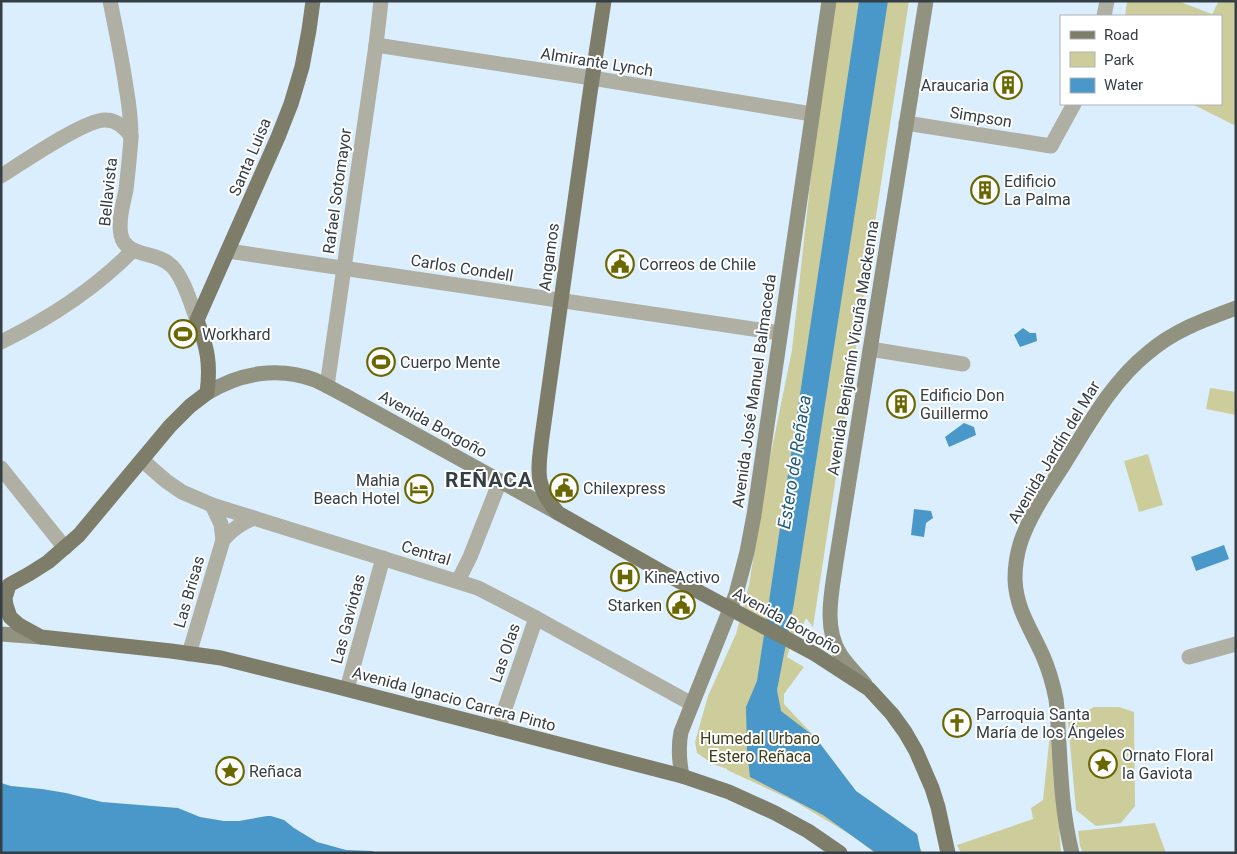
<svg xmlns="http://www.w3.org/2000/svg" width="1237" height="854" font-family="Roboto,sans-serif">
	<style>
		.green { fill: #cdcd9b }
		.water { fill: #4a98ca }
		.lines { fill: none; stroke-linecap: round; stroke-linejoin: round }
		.street { stroke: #afafa4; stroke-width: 15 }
		.secondary { stroke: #929281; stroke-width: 15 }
		.primary { stroke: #7d7d69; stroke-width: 15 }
		.labels { text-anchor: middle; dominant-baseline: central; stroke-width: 4; stroke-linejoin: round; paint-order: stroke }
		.street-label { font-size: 16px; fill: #343e45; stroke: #fff }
		.poi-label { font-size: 16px; fill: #343e45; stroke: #fff; text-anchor: start }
		.park-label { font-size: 16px; fill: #3f3e19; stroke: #fff }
		.water-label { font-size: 18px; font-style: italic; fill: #215b7e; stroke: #fff }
		.district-label { font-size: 21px; font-weight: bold; letter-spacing: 1px; fill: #343e45; stroke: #fff }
	</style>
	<rect width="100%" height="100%" fill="#dbeefd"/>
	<g class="green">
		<path d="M835,1h74l-96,626 -7,-9 -5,12 -5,-1 -9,28 17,10 -20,27v10l31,33 41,54 61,43 3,13 3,6h-48l-24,-18 -57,-34 -67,-31v-1l-14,-5 -16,-11 -2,-11 13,-46 28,-62 13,-49 17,-107 26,-128 29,-266z"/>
		<path d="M1127,1h51l34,13 7,-13h17v125l-44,-22h29v-88h-96z"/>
		<path d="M1210,388l26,4v23l-30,-6z"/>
		<path d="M1148,454l15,51 -24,7 -15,-51z"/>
		<path d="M1094,707h25l15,5 1,94 -14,17 -25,3 -20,-16 -8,-88z"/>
		<path d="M1051,724l10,129h-100l-4,-8 76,-26 -2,-11 12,-8z"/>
		<path d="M1155,823l11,30h-83l-3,-7 -2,-15z"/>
	</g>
	<g class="water">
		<path d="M859,1h29l-94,602 -17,87 4,21 34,26 41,54 61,43 4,19h-45l-53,-38 -73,-38 -3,-25 -1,-45 11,-26z"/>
		<path d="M1023,328l7,5h6l1,8 -17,6 -6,-12z"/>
		<path d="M964,423l10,4 2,8 -27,12 -4,-10z"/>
		<path d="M914,509l17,2 2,7 -7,5 -2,14 -13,-2z"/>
		<path d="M1224,545l5,14 -33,12 -5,-14z"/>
		<path d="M1,783l10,3 31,3 24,4 36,9 76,6 22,9 24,4h15l28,-5h4l13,4 10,8 23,14 29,8 26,1 5,2h-376z"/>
	</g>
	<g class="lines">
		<g class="street">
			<path d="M110,1c6,29 12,58 16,86 3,17 5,33 5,50 -1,17 -3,35 -5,53 -3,14 -8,31 -5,45 4,21 33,17 47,28 14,9 23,41 29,57"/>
			<path d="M1104,16l3,-15"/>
			<path d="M376,45l216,33 220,36"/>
			<path d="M906,123l145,23 23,-42"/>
			<path d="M1,176c19,-12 86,-58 105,-56 11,0 19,8 25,16"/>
			<path d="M228,251l552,82"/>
			<path d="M1,342c49,-24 94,-53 132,-92"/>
			<path d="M870,349l93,15"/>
			<path d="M327,386l49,-341 5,-44"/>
			<path d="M142,460l24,21 16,11 30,13 266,83 58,30 156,86"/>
			<path d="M1,468l64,80"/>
			<path d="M223,540c10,-11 17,-16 31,-22"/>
			<path d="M458,581l12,-24 30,-76"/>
			<path d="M189,654l34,-114 -2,-16 -9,-19"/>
			<path d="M1189,657l47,-13"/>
			<path d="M347,689l36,-131"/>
			<path d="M499,729l4,-15 33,-96"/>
		</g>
		<g class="secondary">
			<path d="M207,393c33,-20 71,-27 108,-13 11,5 21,11 31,16l212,117"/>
			<path d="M1,634l40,3"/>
			<path d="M865,684c-8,-10 -18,-19 -25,-30 -17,-27 -8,-63 -4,-92l90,-561"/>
			<path d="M682,776c-3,-16 -4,-29 -1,-44l55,-138 11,-42 7,-37 75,-514"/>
			<path d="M1072,853c-9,-35 -11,-72 -13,-109 -1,-15 -1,-30 -3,-45 -3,-15 -7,-29 -13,-43 -12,-27 -27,-47 -28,-77 0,-13 2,-26 6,-38 9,-26 25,-49 40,-72 26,-41 49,-86 88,-117 26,-22 55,-32 87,-44"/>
		</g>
		<g class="primary">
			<path d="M313,1l-4,29 -7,37 -11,37 -13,33 -81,183c10,27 14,43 10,73l-17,13 -20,20 -91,109 -31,27 -19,12 -20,11 -4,13 1,7 4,12 9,8 22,12 130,14 50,7 109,27 352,91 47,16 46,21 33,18 32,22"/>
			<path d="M604,1l-14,92 -48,344c-4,34 -8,49 16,76l104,59 153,82 54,35 23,25 13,18 11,19 16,37 6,19 10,46"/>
		</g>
	</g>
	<defs>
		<symbol id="building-ring" viewBox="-11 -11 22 22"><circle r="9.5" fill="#fff" stroke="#6b6700" stroke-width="1.5"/><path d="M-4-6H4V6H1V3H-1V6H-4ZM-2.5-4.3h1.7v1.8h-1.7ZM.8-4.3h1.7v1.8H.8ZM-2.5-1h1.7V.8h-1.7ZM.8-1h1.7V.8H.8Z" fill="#6b6700"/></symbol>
		<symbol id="civic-ring" viewBox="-11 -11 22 22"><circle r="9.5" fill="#fff" stroke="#6b6700" stroke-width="1.5"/><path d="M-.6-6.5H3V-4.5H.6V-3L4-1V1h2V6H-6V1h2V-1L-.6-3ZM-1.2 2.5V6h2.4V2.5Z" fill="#6b6700"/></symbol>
		<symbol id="stadium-ring" viewBox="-11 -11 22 22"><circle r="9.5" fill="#fff" stroke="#6b6700" stroke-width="1.5"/><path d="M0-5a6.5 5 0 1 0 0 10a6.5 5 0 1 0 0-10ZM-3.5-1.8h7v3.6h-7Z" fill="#6b6700"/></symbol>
		<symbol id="hotel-ring" viewBox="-11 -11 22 22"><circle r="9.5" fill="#fff" stroke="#6b6700" stroke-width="1.5"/><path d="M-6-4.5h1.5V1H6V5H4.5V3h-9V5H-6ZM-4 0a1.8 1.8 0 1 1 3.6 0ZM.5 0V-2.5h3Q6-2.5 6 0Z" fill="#6b6700"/></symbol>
		<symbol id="hospital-ring" viewBox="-11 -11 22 22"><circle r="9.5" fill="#fff" stroke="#6b6700" stroke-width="1.5"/><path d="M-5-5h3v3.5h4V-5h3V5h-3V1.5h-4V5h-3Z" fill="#6b6700"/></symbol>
		<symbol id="church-ring" viewBox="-11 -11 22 22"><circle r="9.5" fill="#fff" stroke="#6b6700" stroke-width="1.5"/><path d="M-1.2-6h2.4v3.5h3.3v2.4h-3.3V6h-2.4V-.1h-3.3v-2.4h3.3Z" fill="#6b6700"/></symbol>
		<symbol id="sight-ring" viewBox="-11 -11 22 22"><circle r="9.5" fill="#fff" stroke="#6b6700" stroke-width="1.5"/><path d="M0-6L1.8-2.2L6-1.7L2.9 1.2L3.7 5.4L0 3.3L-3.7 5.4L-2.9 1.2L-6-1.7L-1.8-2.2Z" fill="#6b6700"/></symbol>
	</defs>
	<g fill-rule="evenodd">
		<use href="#building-ring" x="992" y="69" width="32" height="32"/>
		<use href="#building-ring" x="969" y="174" width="32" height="32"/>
		<use href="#civic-ring" x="604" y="248" width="32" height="32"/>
		<use href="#stadium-ring" x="167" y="318" width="32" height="32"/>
		<use href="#stadium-ring" x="365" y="346" width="32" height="32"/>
		<use href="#building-ring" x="885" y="388" width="32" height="32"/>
		<use href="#civic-ring" x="548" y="472" width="32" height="32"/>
		<use href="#hotel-ring" x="403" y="473" width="32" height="32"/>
		<use href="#hospital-ring" x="609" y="561" width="32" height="32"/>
		<use href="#civic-ring" x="665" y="589" width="32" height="32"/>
		<use href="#church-ring" x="941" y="707" width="32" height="32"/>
		<use href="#sight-ring" x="1087" y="748" width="32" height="32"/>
		<use href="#sight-ring" x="214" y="755" width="32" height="32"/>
	</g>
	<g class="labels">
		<g class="street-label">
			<text transform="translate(597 62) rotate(9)">Almirante Lynch</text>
			<text transform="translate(981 117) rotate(9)">Simpson</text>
			<text transform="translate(250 157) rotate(-67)">Santa Luisa</text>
			<text transform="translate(337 191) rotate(-82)">Rafael Sotomayor</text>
			<text transform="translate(108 192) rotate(-84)">Bellavista</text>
			<text transform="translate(549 257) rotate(-82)">Angamos</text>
			<text transform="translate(462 268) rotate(9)">Carlos Condell</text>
			<text transform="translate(853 348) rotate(-81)">Avenida Benjamín Vicuña Mackenna</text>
			<text transform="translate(754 391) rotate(-82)">Avenida José Manuel Balmaceda</text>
			<text transform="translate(433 424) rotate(29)">Avenida Borgoño</text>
			<text transform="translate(1054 452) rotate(-59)">Avenida Jardín del Mar</text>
			<text transform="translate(426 553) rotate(17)">Central</text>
			<text transform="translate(189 592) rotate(-74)">Las Brisas</text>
			<text transform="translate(348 619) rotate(-75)">Las Gaviotas</text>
			<text transform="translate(787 621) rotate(29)">Avenida Borgoño</text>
			<text transform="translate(505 653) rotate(-71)">Las Olas</text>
			<text transform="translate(454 699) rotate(15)">Avenida Ignacio Carrera Pinto</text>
		</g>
		<g class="poi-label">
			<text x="989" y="85" text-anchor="end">Araucaria</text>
			<text x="1004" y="181">Edificio<tspan x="1004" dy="18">La Palma</tspan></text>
			<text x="639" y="264">Correos de Chile</text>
			<text x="202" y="334">Workhard</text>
			<text x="400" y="362">Cuerpo Mente</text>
			<text x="920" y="395">Edificio Don<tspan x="920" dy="18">Guillermo</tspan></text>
			<text x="400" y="480" text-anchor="end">Mahia<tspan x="400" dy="18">Beach Hotel</tspan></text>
			<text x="583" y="488">Chilexpress</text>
			<text x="644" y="577">KineActivo</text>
			<text x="662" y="605" text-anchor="end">Starken</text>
			<text x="976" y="714">Parroquia Santa<tspan x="976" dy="18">María de los Ángeles</tspan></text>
			<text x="1122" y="755">Ornato Floral<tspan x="1122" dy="18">la Gaviota</tspan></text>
			<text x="249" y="771">Reñaca</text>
		</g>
		<g class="park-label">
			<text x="760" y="738">Humedal Urbano<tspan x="760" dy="18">Estero Reñaca</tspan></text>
		</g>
		<g class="water-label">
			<text transform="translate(794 462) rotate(-81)">Estero de Reñaca</text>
		</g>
		<g class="district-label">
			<text x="489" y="480">REÑACA</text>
		</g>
	</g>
	<rect width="1237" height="854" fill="none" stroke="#343e45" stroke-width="5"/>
	<rect x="1060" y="15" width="162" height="90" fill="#ffffff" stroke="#aeb2b5"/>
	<rect x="1070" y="31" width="25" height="8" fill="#7d7d69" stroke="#aeb2b5"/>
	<text x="1104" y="40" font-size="15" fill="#343e45">Road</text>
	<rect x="1070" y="52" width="25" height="15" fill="#cdcd9b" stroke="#aeb2b5"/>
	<text x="1104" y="65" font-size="15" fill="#343e45">Park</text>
	<rect x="1070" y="78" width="25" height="15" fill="#4a98ca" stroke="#aeb2b5"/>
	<text x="1104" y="90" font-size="15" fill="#343e45">Water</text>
</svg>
